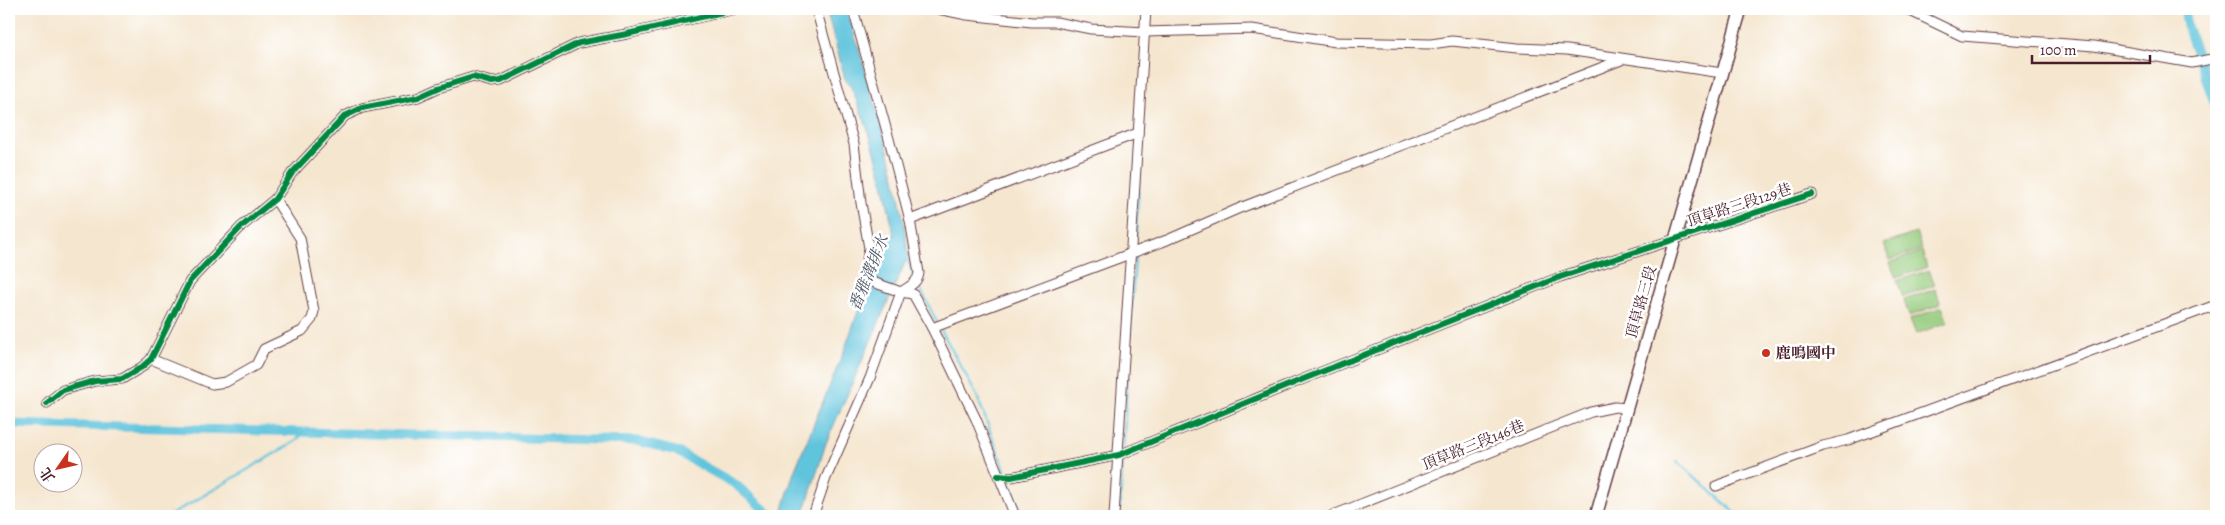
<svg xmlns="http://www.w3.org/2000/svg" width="2225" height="525" font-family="Alegreya,'Noto Serif TC',serif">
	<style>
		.green { fill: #95cb7d; stroke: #707554 }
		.water { fill: #60c4dd; stroke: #557284 }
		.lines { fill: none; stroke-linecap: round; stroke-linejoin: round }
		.stream { stroke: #60c4dd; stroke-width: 2.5 }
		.canal { stroke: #60c4dd; stroke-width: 9 }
		.minor-casing { stroke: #643d44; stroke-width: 11 }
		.tertiary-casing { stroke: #643d44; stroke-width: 14 }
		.minor { stroke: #fff; stroke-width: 9 }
		.tertiary { stroke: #fff; stroke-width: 11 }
		.cycleway-casing { stroke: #fff; stroke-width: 9 }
		.cycleway { stroke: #00873e; stroke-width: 6 }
		.poi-dot { fill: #c8321e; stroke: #fff; stroke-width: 2 }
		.labels { text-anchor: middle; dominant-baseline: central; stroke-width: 5; stroke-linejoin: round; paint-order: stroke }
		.street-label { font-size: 15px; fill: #4a1f2b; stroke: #fff }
		.poi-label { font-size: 15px; font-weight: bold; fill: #4a1f2b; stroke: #fff; text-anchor: start }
		.water-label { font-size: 16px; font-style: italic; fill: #525969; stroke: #fff }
	</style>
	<rect width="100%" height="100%" fill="#fff"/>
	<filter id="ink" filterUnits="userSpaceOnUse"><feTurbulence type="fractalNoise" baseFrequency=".02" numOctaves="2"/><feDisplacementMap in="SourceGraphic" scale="10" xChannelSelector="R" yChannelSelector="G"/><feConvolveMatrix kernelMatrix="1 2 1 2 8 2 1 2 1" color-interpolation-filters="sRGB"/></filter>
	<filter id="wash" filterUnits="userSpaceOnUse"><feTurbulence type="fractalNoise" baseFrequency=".0096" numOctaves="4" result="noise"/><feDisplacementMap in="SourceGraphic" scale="20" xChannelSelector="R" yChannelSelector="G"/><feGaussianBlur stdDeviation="1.12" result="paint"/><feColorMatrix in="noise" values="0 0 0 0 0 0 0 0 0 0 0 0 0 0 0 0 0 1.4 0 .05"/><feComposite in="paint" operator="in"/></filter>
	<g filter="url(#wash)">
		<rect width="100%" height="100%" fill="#f5e6cf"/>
		<g class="green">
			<path d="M1916,233l6,16 -32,11 -6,-16z"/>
			<path d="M1922,251l5,16 -31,11 -6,-15z"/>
			<path d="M1929,270l6,15 -32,12 -6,-16z"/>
			<path d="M1935,289l6,15 -32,12 -5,-16z"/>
			<path d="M1942,307l6,15 -32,12 -6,-15z"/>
		</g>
		<path class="water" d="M826,9h21c22,78 54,167 61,247l-82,187 -23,73h-22l13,-44 50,-121 35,-98 1,-11 14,-7c-9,-45 -18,-90 -37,-133 -3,-8 -6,-17 -12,-23z"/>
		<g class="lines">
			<g class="stream">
				<path d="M1135,249l5,-82"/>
				<path d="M906,256l9,23"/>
				<path d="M918,283l19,40"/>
				<path d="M940,328l37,68 29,77"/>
				<path d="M1123,451l12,-196"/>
				<path d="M1677,461l62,55"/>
				<path d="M1008,478l14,38"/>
				<path d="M169,516l127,-75 8,-9"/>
				<path d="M1119,516l4,-59"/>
			</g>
			<g class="canal">
				<path d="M2184,9l3,17 29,82"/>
				<path d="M9,424l628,17 39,10 59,33 37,32"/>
			</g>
		</g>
	</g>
	<g filter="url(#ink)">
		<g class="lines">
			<defs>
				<g id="minor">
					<path d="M816,9l38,135 7,59 8,45 -5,31 37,13 12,2 19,34 44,91 39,97"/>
					<path d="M938,9l29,6 65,7h24l35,7 54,3 107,-3 84,13 95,2 21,-3 65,7 50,2 155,23"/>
					<path d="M1906,9l56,27 132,10 98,17 24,-5"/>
					<path d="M910,220l228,-87"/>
					<path d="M932,328l235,-88 73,-32 381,-148"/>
					<path d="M151,359l61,25 14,-2 30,-17 8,-16 38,-18 10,-12 2,-8 -14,-73 -25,-39"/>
					<path d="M47,403l16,-13 32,-9 27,-2 20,-12 9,-8 39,-78 51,-54 34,-28 17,-26 53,-57 17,-8 56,-11 20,-9 35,-11 19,5 9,-1 78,-38 48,-9 109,-25"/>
					<path d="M998,476l13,1 108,-22 187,-77 254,-101 252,-83"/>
					<path d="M1716,486l107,-40 25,-6 368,-135"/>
					<path d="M813,516l13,-38 44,-100 31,-86c7,-5 17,-9 18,-19l-9,-53 -21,-81 -36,-130"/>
					<path d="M1114,516l32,-507"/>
					<path d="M1331,516l260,-104 24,-5 12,1"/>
				</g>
				<path id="tertiary" d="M1596,516l145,-507"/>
			</defs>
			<use href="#minor" class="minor-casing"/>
			<use href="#tertiary" class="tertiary-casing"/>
			<use href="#minor" class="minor"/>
			<use href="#tertiary" class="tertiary"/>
			<defs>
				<g id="cycleway">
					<path d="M47,403l16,-13 32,-9 27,-2 20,-12 9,-8 39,-78 51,-54 34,-28 17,-26 53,-57 17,-8 56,-11 20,-9 35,-11 19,5 9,-1 78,-38 48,-9 109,-25"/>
					<path d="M998,476l13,1 108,-22 187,-77 254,-101 252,-83"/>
				</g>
			</defs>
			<use href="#cycleway" class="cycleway-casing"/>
			<use href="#cycleway" class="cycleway"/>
		</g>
	</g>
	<circle class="poi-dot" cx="1766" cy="353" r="5"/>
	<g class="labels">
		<g class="street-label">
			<text transform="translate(1739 205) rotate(-18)">頂草路三段129巷</text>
			<text transform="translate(1641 302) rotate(-74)">頂草路三段</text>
			<text transform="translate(1473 445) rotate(-22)">頂草路三段146巷</text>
		</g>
		<g class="poi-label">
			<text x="1776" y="353">鹿鳴國中</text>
		</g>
		<g class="water-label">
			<text transform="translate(869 273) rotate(-68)">番雅溝排水</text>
		</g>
	</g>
	<rect width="2225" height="525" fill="none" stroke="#fff" stroke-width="30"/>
	<g transform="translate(58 468) rotate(236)"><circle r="24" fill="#ffffff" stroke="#b7a5aa"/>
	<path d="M0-4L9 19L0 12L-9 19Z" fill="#c8321e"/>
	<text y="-8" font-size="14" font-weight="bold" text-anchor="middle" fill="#4a1f2b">北</text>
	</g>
	<path d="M2032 55v8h118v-8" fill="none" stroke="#4a1f2b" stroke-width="2.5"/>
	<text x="2040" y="55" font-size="15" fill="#4a1f2b" stroke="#ffffff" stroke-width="4" paint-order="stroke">100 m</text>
</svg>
